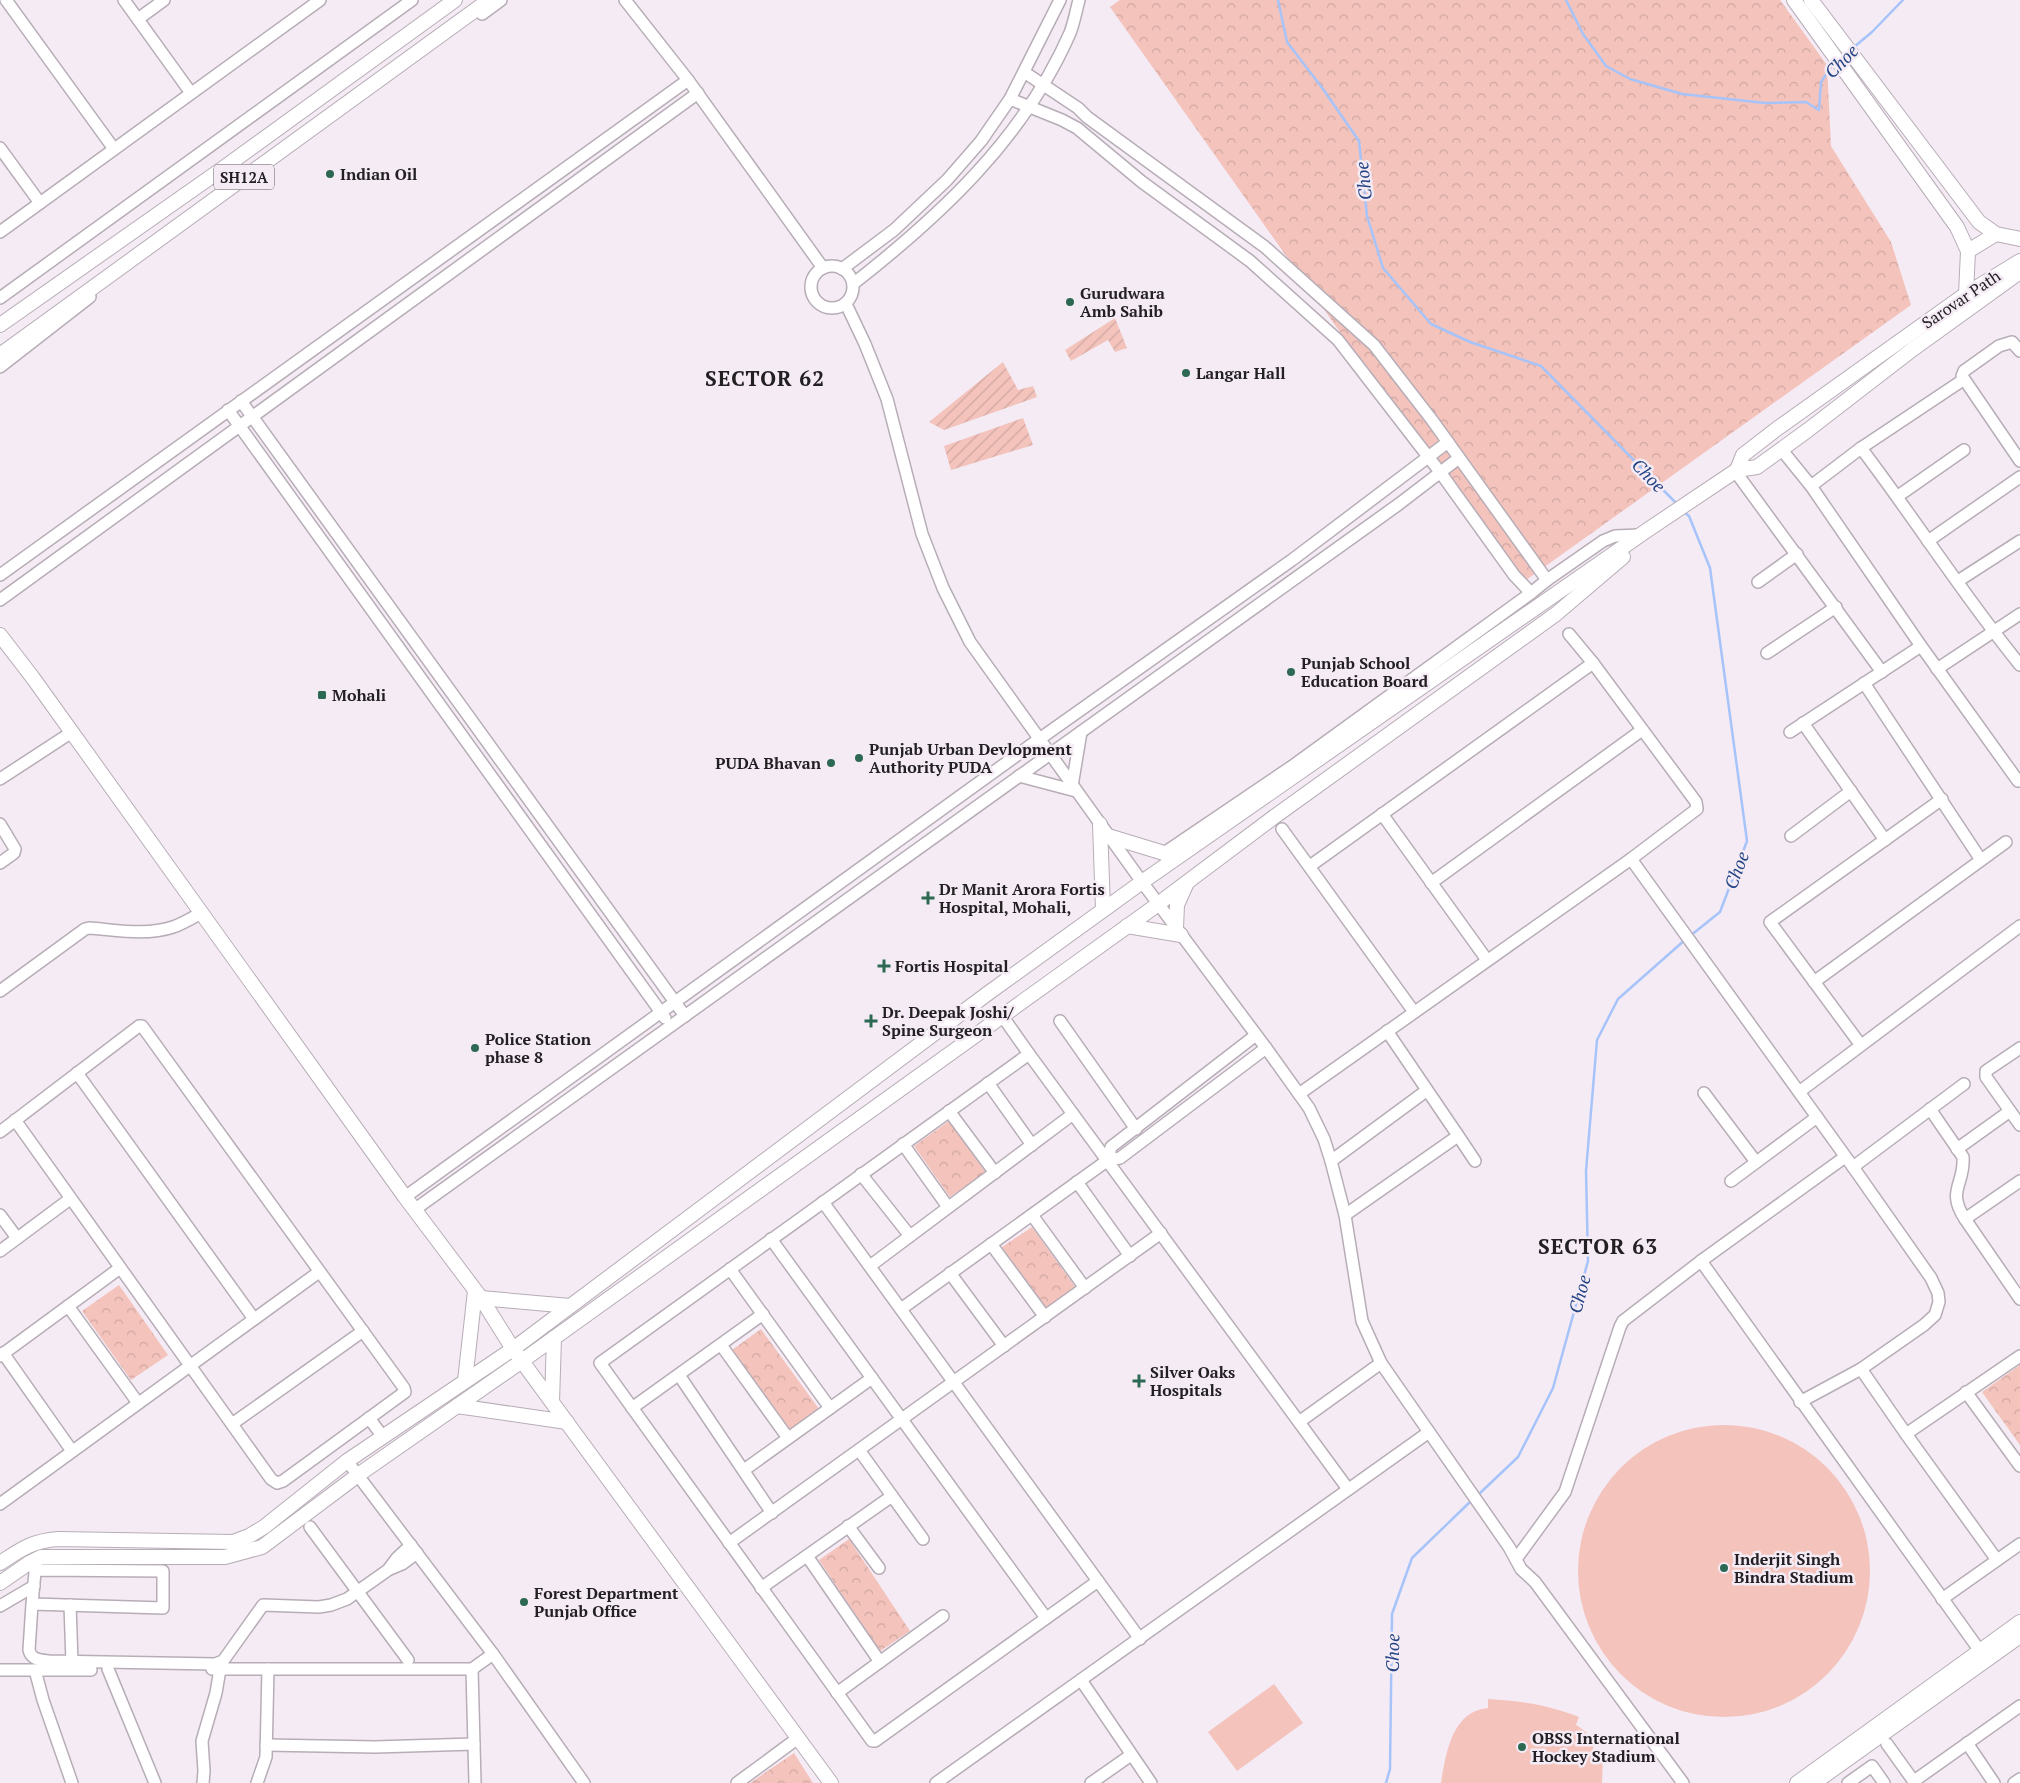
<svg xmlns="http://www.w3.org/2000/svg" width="2020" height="1783" font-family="'PT Serif',serif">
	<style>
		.park { fill: url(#park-crowns) }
		.garden { fill: url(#garden-furrows) }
		.pitch { fill: #f3c3bc }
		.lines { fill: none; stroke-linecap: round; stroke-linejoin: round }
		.stream { stroke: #a6c4fa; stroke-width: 2.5 }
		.minor-casing { stroke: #b7adb7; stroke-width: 14 }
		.major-casing { stroke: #b7adb7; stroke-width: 16 }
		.minor { stroke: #fff; stroke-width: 11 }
		.major { stroke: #fff; stroke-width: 14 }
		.poi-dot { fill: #2c6852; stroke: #f5ebf5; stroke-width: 2 }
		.labels { text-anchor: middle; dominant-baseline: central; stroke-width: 5; stroke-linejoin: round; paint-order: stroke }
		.shield { fill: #f5ebf5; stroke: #625d62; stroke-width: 1 }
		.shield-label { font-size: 15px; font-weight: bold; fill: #232023 }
		.poi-label { font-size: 16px; font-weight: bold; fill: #232023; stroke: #f5ebf5; text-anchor: start }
		.street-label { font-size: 16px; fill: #232023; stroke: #f5ebf5 }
		.water-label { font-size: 18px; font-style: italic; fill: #234484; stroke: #f5ebf5 }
		.district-label { font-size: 21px; font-weight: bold; letter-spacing: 1px; fill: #232023; stroke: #f5ebf5 }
	</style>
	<defs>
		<pattern id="park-crowns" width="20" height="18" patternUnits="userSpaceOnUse" patternTransform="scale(1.25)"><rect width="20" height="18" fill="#f3c3bc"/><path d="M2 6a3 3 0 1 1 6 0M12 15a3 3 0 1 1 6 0" fill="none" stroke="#d0a7a1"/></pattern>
		<pattern id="garden-furrows" width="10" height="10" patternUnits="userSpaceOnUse" patternTransform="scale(1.25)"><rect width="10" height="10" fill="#f3c3bc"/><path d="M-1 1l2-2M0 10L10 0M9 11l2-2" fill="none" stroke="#d0a7a1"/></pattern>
	</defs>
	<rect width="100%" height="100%" fill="#f5ebf5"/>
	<g class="park">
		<path d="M1120,0h660l47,65 4,81 60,96 20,63 -392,280 -409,-578z"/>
		<path d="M949,1121l37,52 -36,24 -36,-51z"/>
		<path d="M1032,1227l44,61 -30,21 -44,-62z"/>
		<path d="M119,1285l49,70 -37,25 -49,-69z"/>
		<path d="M761,1329l58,80 -29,21 -58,-80z"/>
		<path d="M2020,1365v80l-38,-53z"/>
		<path d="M849,1539l61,92 -30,20 -61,-91z"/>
		<path d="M794,1753l19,30h-63z"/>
	</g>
	<g class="garden">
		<path d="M1115,318l12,30 -12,4 -7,-12 -37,21 -6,-11z"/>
		<path d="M1003,362l15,28 15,-4 4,11 -93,33 -15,-8z"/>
		<path d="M1023,418l10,27 -82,25 -7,-24z"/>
	</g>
	<g class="pitch">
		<circle cx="1724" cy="1571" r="146"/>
		<path d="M1274,1684l29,39 -66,48 -29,-39z"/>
		<path d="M1488,1699c33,2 60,6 91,18l-3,8c12,7 16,13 18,27l9,1 -1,30h-161c5,-30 11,-72 47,-75z"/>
	</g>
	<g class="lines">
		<g class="stream">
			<path d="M1278,0l9,42 36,47 36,52 8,75 16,52 48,56 39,18 71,24 136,138"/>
			<path d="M1566,0l17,34 23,32 24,13 52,15 83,9 41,-1 13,8 2,-28 13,-19"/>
			<path d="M1854,47l18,-15 31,-32"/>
			<path d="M1684,512l5,4 21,52 37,273 -27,71 -30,24"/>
			<path d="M1478,1495l40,-38 35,-69 35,-127 -2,-90 11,-131 21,-41 68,-60"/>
			<path d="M1386,1783l4,-14 2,-155 20,-56 60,-58"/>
		</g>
		<defs>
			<g id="minor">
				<path d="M6,0l108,149"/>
				<path d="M124,0l67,93"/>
				<path d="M625,0l63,80 135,188"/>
				<path d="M482,14l19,-14"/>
				<path d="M138,19l26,-19"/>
				<path d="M1024,72l54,36 9,9 178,130 109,98 58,75 115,160"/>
				<path d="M1010,99l52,21 15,8 65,54 108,79 88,79 102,132 74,103 17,18"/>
				<path d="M0,148l40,55"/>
				<path d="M0,232l320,-232"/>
				<circle cx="832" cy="287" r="21"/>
				<path d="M842,269l52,-39 53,-50 34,-39 29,-42 50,-99"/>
				<path d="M853,284c88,-69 171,-146 217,-251 4,-10 6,-22 9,-33"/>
				<path d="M0,298l412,-298"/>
				<path d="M846,304l19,40 22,55 35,135 21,54 27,54 172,240 124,166 43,60 15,31 7,22 14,54 17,106 19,42 128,184 12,22 14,13 148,201"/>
				<path d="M2020,351l-8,-9 -13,4 -35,25 -2,5 58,85"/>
				<path d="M0,367l90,-70"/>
				<path d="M241,401l444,615"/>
				<path d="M228,410l437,608"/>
				<path d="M1861,448c54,71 102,147 159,217"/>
				<path d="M1781,449l30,37 110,160 97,135"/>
				<path d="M1735,471l147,201"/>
				<path d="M1811,486l50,-38 102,-68"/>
				<path d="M1898,496l66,-46"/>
				<path d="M1928,541l92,-64"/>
				<path d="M0,575l688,-495"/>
				<path d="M1958,581l62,-40"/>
				<path d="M1758,582l39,-28"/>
				<path d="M0,600l698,-507"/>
				<path d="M1767,653l69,-46"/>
				<path d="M1937,669l83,-55"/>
				<path d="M1864,683l117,177"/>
				<path d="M1803,723l82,117"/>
				<path d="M1790,732l131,-86"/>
				<path d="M1019,776l57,15"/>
				<path d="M0,779l72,-47"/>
				<path d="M1072,786l9,-54"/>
				<path d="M1382,814l105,146"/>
				<path d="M0,824l15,25 -1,4 -14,10"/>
				<path d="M1282,829l132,183"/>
				<path d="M1791,836l60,-45"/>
				<path d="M1164,853l130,-88 237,-172 16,-13 56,-39 12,-5 24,-1"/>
				<path d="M1631,859l222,308 78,111 7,15 1,9 -4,13 -11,10 -63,44 -61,33"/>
				<path d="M1310,866l283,-203"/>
				<path d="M1431,883l211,-153"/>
				<path d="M1814,982l192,-140"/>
				<path d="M0,991l85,-62 4,-1c28,2 57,8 84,-1 9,-3 19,-9 28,-14"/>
				<path d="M1003,1017l26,37 319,435"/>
				<path d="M1060,1021l76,108"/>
				<path d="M1860,1044l-90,-122 172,-123"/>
				<path d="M2020,1048l-34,23v6l34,48"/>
				<path d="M1029,1054l-429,309 272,378h3l223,-160"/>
				<path d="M77,1073l177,246"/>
				<path d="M988,1083l44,62"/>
				<path d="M1799,1092l221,-166"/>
				<path d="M1704,1093l52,69"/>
				<path d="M1299,1094l332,-235 66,-50 -1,-7 -103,-139 -24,-29"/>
				<path d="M1930,1109l33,48c2,28 -17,33 2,62l55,-38"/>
				<path d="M949,1111l46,62"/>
				<path d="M0,1132l139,-106h3l262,362 1,4 -122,89 -6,2 -6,-4 -256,-359"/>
				<path d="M1457,1134l18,27"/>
				<path d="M903,1144l45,63"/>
				<path d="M1957,1149l53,-38"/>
				<path d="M1108,1160l3,-13 145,-112"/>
				<path d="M1331,1161l95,-70"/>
				<path d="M1853,1167l111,-83"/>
				<path d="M861,1174l49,62"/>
				<path d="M1731,1181l86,-64"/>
				<path d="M1077,1182l53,74"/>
				<path d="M405,1197l626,-452 261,-185 156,-118"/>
				<path d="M823,1202l317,437"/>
				<path d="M414,1210l985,-706 60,-46"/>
				<path d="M0,1215l17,23"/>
				<path d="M1032,1215l53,73"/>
				<path d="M1345,1215l110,-77 2,-4 -70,-103"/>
				<path d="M1965,1219l55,80"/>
				<path d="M771,1239l275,379"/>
				<path d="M991,1244l54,73"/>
				<path d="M0,1251l70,-52"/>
				<path d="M1701,1261l279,390"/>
				<path d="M870,1266l203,-152"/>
				<path d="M730,1269l100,139"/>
				<path d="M950,1273l54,73"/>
				<path d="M68,1306l70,97"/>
				<path d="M901,1309l207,-149 12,-2 146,-110"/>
				<path d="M721,1345l67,93"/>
				<path d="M3,1353l69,98"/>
				<path d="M0,1356l120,-88"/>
				<path d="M1861,1369l45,65 91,126"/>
				<path d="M679,1375l93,138"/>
				<path d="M1966,1392l54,74"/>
				<path d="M632,1408l131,-94"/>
				<path d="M369,1418l14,19"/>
				<path d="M1299,1422l82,-59"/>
				<path d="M232,1424l131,-93"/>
				<path d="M1906,1434l114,-78"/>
				<path d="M859,1450l64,89"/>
				<path d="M347,1461l146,193 91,129"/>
				<path d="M744,1470l128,-92"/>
				<path d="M0,1504l319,-232"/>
				<path d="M848,1526l31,42"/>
				<path d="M310,1527l98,133"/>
				<path d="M729,1543l432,-310"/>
				<path d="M807,1556l73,106"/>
				<path d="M1516,1559l49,-67 55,-165 3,-6 78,-60 144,-104"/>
				<path d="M390,1569l12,-5 15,-11"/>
				<path d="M761,1588l131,-92"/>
				<path d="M1942,1599l78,-55"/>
				<path d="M32,1604l3,-32 5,-2 123,1v37l-131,-4 -3,46c2,10 12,10 20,11l166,3 8,-3 40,-56 56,2 12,-2 16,-6 41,-29 9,-12 14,-13"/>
				<path d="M70,1605l2,57"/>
				<path d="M0,1606l34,-20"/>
				<path d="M108,1669l47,114"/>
				<path d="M212,1669h260l21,-15"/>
				<path d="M472,1669l3,114"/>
				<path d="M0,1670h91"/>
				<path d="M35,1670l8,30 29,83"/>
				<path d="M1081,1680l70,103"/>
				<path d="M837,1693l106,-77"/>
				<path d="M1967,1743l27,40"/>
				<path d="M1887,1744l28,39"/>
				<path d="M266,1745l109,2 99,-3"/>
				<path d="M1914,1781l106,-75"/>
				<path d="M203,1783l1,-12 -2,-30 14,-48 4,-24"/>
				<path d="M257,1783l9,-26 2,-88"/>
				<path d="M737,1783l61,-45"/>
				<path d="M936,1783l493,-351"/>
				<path d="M1091,1783l40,-28"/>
				<path d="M1848,1783l24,-17 12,17"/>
				<path d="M2014,1783l6,-4"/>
			</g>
			<g id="major">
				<path d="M1794,0l163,227 11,24 -2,43"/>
				<path d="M1811,0l168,222 17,12 24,5"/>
				<path d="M1968,251l28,-17"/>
				<path d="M0,325l222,-156 233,-169"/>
				<path d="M0,355l489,-355"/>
				<path d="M1737,470l6,-15 35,-27 188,-134 54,-33"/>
				<path d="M0,635l33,43 372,519 76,101 32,51 318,434"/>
				<path d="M1100,824l3,86"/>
				<path d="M1108,836l69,21"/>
				<path d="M1127,926l54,9"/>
				<path d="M1176,928l1,-23 9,-20"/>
				<path d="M481,1298l89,8"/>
				<path d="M465,1381l10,-90"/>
				<path d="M552,1402l2,-64"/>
				<path d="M457,1406l110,16"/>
				<path d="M0,1563c21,-14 32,-22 58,-24l175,3 16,-6 15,-9 83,-66 166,-112 474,-355 155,-112 504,-351 91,-61 20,-3 51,-37 105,-81 107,-77"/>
				<path d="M0,1583l29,-20 12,-6h184l37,-10 96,-72 164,-114 628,-451 124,-93 282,-203 67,-57"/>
				<path d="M1797,1783l223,-161"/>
				<path d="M1814,1783l206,-147"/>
			</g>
		</defs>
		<use href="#minor" class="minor-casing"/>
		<use href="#major" class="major-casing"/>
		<use href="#minor" class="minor"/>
		<use href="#major" class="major"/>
	</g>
	<g class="poi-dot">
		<circle cx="330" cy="174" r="5"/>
		<circle cx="1070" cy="302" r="5"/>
		<circle cx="1186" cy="373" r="5"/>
		<circle cx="1291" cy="672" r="5"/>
		<rect x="317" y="690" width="10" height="10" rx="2.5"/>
		<circle cx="859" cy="758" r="5"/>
		<circle cx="831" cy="763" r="5"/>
		<path d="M925.5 890.5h5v5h5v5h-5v5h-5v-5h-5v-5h5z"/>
		<path d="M881.5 958.5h5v5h5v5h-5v5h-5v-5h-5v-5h5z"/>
		<path d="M868.5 1013.5h5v5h5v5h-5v5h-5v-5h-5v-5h5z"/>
		<circle cx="475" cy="1048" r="5"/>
		<path d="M1136.5 1373.5h5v5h5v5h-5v5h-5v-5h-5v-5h5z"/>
		<circle cx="1724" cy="1568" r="5"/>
		<circle cx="524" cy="1602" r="5"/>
		<circle cx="1522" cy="1747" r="5"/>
	</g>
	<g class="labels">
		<rect class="shield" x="214" y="164.5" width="60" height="25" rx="4"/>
		<g class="shield-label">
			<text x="244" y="177">SH12A</text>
		</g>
		<g class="poi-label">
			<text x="340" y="174">Indian Oil</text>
			<text x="1080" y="293">Gurudwara<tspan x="1080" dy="18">Amb Sahib</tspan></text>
			<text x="1196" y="373">Langar Hall</text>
			<text x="1301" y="663">Punjab School<tspan x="1301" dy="18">Education Board</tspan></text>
			<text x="332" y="695">Mohali</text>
			<text x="869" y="749">Punjab Urban Devlopment<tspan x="869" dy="18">Authority PUDA</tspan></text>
			<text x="821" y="763" text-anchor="end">PUDA Bhavan</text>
			<text x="939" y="889">Dr Manit Arora Fortis<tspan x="939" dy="18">Hospital, Mohali,</tspan></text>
			<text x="895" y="966">Fortis Hospital</text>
			<text x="882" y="1012">Dr. Deepak Joshi/<tspan x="882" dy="18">Spine Surgeon</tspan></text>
			<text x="485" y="1039">Police Station<tspan x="485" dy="18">phase 8</tspan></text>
			<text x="1150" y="1372">Silver Oaks<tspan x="1150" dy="18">Hospitals</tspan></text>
			<text x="1734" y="1559">Inderjit Singh<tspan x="1734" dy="18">Bindra Stadium</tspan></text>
			<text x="534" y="1593">Forest Department<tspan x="534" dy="18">Punjab Office</tspan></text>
			<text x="1532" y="1738">OBSS International<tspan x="1532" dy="18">Hockey Stadium</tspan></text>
		</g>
		<g class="street-label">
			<text transform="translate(1961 299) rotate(-34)">Sarovar Path</text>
		</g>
		<g class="water-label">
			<text transform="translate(1841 61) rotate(-45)">Choe</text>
			<text transform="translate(1363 181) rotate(-96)">Choe</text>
			<text transform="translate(1649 475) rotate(46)">Choe</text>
			<text transform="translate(1736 870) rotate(-69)">Choe</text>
			<text transform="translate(1579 1294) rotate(-75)">Choe</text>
			<text transform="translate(1392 1653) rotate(-89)">Choe</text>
		</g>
		<g class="district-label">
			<text x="765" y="378">SECTOR 62</text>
			<text x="1598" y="1246">SECTOR 63</text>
		</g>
	</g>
</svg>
